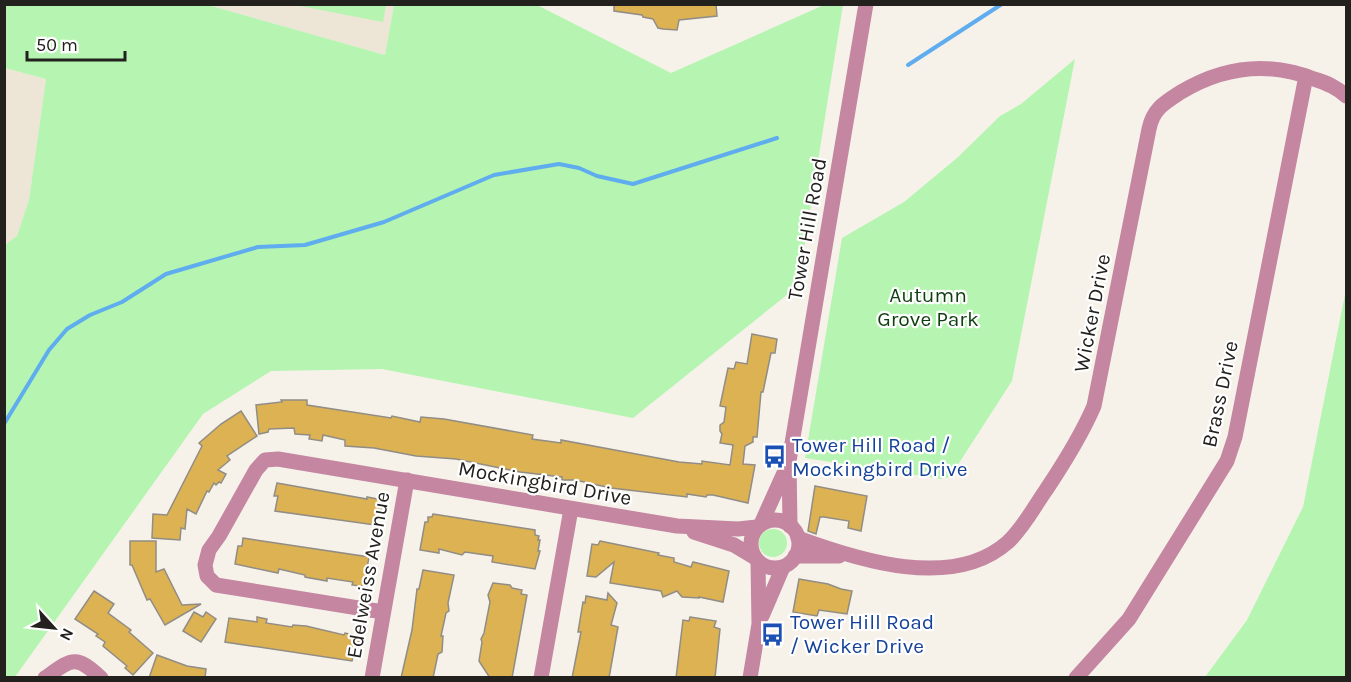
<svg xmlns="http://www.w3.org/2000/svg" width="1351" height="682" font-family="Karla,sans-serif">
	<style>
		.built { fill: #ede5d6 }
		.green { fill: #b5f5b1 }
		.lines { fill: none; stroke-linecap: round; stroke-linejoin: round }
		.stream { stroke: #5facee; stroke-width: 4 }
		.building { fill: #ddb253; stroke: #918d85; stroke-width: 1.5 }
		.minor { stroke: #c486a0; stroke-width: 15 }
		.labels { text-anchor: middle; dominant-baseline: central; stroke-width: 4.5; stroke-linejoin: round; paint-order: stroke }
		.street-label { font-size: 21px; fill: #23211e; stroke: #fff }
		.park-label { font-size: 21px; fill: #0e3f0f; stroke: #fff }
		.transit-label { font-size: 21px; fill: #164399; stroke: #fff; text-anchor: start }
	</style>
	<rect width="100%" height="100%" fill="#f6f2ea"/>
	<g class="built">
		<path d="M208,5h186l-9,50z"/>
		<path d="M5,68l41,11 -17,121 -12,36 -12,9z"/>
	</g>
	<g class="green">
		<path d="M4,5h204l177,50 9,-50h143l134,68 153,-68h19l-45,281 -165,132 -251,-49 -111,2 -68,43 -188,263h-10v-432l12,-9 12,-36 17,-121 -41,-11z"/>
		<path d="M295,5l91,-1v1l-3,17z"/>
		<path d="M1075,59l-63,322 -62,96 -9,2 -136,-21 37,-220 62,-36 53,-44 43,-42 21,-12z"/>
		<path d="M1346,289v388h-141l42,-57 56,-113z"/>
		<circle cx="773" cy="543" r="14"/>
	</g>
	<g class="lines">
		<g class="stream">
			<path d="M908,65l94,-61"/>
			<path d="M4,424l45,-74 18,-21 23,-14 32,-13 44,-28 92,-27 47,-2 79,-23 110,-47 65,-11 20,4 18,8 36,8 144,-46"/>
		</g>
	</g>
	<g class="building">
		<path d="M614,4h102l1,12 -38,4 -2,10 -14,-1 -5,-1 -5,-9 -10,-2 -1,-2 -28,-4z"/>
		<path d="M752,334l25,5 -2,14h-4l-8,39h-2l-4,45h-4v5l-8,4 -2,18 12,1 -7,38 -35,-8h-6l-1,2 -19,-3v3l-76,-9 -36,-8h-13v-3l-42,-5 -64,-13 -40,-3 -42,-8 -29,-2v-6l-22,-5 -1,6 -13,-2 1,-4 -15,-1 -1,-6 -25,1 -1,3 -9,2 -3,-29 26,-3 -1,-2h26v5l84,13 1,-2 28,6 1,-5 23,2 89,16 -1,4 29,4v-3l118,22 23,2v-3l28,4 3,-20 -13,-2 2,-9 -2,-3v-6l4,-3 2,-15 -6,-1 8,-38 6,1 2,-7 11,2z"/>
		<path d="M241,411l16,25 -30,20 3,4 -12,10 8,4 -5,9 -2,-1 -3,3 -2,-2 -5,9 -2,-1 -11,23 -9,-5 -2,20 -4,-1 -1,12 -28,-2 1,-24 14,1 35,-69 -3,-3 22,-19z"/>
		<path d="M277,483l90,16v-2l16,3 -3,18h-3l-2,7 -100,-14 3,-15h-4z"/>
		<path d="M815,486l52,10 -6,35 -13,-3 1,-7 -25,-4h-4l-4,17 -8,-3z"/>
		<path d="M433,514l102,16v5l4,1 -1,4h2l-2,11h2l-5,18 -43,-7 1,-6 -28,-4 -3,3 -23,-6v4l-19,-3 5,-28h3v-5h4z"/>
		<path d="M243,538l126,19 -3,16h4l-3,14 -15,-2 1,-3 -26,-4v3l-22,-4v-2l-26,-6 -1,4 -43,-9 3,-18h4z"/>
		<path d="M130,541h26v31l8,-3 18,36 19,-1 -36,21 -15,-26 -3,1 -15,-35h-2z"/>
		<path d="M600,541l59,12 -1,2 16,3v4l17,5 2,-5 36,9 -6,31 -24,-5v1l-17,-1 -5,-6 -14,6 -2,-6 -51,-8 4,-21 -18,15 -9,-1 5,-32 6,1z"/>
		<path d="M423,570l31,5 -6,28 1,8 -3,2 -5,23h2l-1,16 -4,2 -5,24h-32l11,-48 5,-41h2z"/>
		<path d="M799,579l29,5 13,5 11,2 -5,23 -28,-4 -2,6 -24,-4z"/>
		<path d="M493,583l17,2 2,3 10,2 -1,4 6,1 -15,83h-22l-11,-17 3,-19 -1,-3 3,-6 6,-31 -2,-7z"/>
		<path d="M94,591l20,13 -6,9 23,17 -2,2 24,21 -20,22 -8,-7 2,-2 -24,-20 2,-4 -9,-6 2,-2 -23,-15z"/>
		<path d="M608,593l9,10 -6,22 7,2 -9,51h-37l9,-46h-3l5,-30 2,1 1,-7 21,4z"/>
		<path d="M194,612l9,5 3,-5 10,7 -15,23 -18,-11z"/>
		<path d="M257,617l10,2 -1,4 26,4 1,-2 13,1 38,9 1,-2 15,3 -3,18h-3l-2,7 -127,-19 4,-24 28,4z"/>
		<path d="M690,617l26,4 -2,6 6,2 -5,49h-39l7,-58 6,1z"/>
		<path d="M157,655l30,11 19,3 -1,9h-56z"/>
	</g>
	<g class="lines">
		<g class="minor">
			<circle cx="775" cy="544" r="24"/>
			<path d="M761,524l27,-60"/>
			<path d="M790,526l-1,-65 77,-457"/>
			<path d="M694,532l40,13 20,12"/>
			<path d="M798,538c60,22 155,53 210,4 16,-15 26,-35 38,-52 18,-27 35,-54 48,-84l55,-277c4,-20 15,-26 32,-37 42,-25 87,-31 133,-13 13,4 23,8 32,17"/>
			<path d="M795,556h44"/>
			<path d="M383,612l-167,-27 -9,-9 -2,-11 4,-15 10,-14 37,-66 9,-10 13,-1 399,67 61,3 19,-2"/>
			<path d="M762,616l21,-49"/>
			<path d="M45,678c27,-19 30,-24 56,0"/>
			<path d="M372,678l35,-198"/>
			<path d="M541,678l30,-169"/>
			<path d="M750,678l9,-54 -1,-62"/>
			<path d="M1076,678l53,-59 98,-158 8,-24 71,-361"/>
		</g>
	</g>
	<defs>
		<symbol id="bus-bare" viewBox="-9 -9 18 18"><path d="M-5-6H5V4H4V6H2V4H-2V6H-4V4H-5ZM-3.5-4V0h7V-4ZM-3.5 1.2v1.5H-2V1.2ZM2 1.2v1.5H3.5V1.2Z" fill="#1a4fb4" stroke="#fff" stroke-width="2.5" paint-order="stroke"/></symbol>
	</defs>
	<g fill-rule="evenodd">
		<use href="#bus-bare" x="758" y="440" width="33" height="33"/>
		<use href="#bus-bare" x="756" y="618" width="33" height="33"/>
	</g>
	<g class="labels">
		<g class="street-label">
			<text transform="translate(807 229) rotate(-80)">Tower Hill Road</text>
			<text transform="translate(1092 313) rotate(-79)">Wicker Drive</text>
			<text transform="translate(1220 394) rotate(-78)">Brass Drive</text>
			<text transform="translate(545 483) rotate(10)">Mockingbird Drive</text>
			<text transform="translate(368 575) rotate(-80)">Edelweiss Avenue</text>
		</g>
		<g class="park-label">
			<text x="928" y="295">Autumn<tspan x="928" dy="24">Grove Park</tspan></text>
		</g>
		<g class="transit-label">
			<text x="792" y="445">Tower Hill Road /<tspan x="792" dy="24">Mockingbird Drive</tspan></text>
			<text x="790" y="622">Tower Hill Road<tspan x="790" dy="24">/ Wicker Drive</tspan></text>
		</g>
	</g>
	<rect width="1351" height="682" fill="none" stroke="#23211e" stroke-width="12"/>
	<g transform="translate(54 628) rotate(117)" stroke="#ffffff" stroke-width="4.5" paint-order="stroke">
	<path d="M0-4.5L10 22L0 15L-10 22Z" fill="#23211e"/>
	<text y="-9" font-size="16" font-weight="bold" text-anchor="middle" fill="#23211e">N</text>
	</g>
	<path d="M27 51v9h98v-9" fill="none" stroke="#23211e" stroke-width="3"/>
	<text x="36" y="51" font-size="18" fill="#23211e" stroke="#ffffff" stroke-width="4.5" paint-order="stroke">50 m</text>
</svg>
